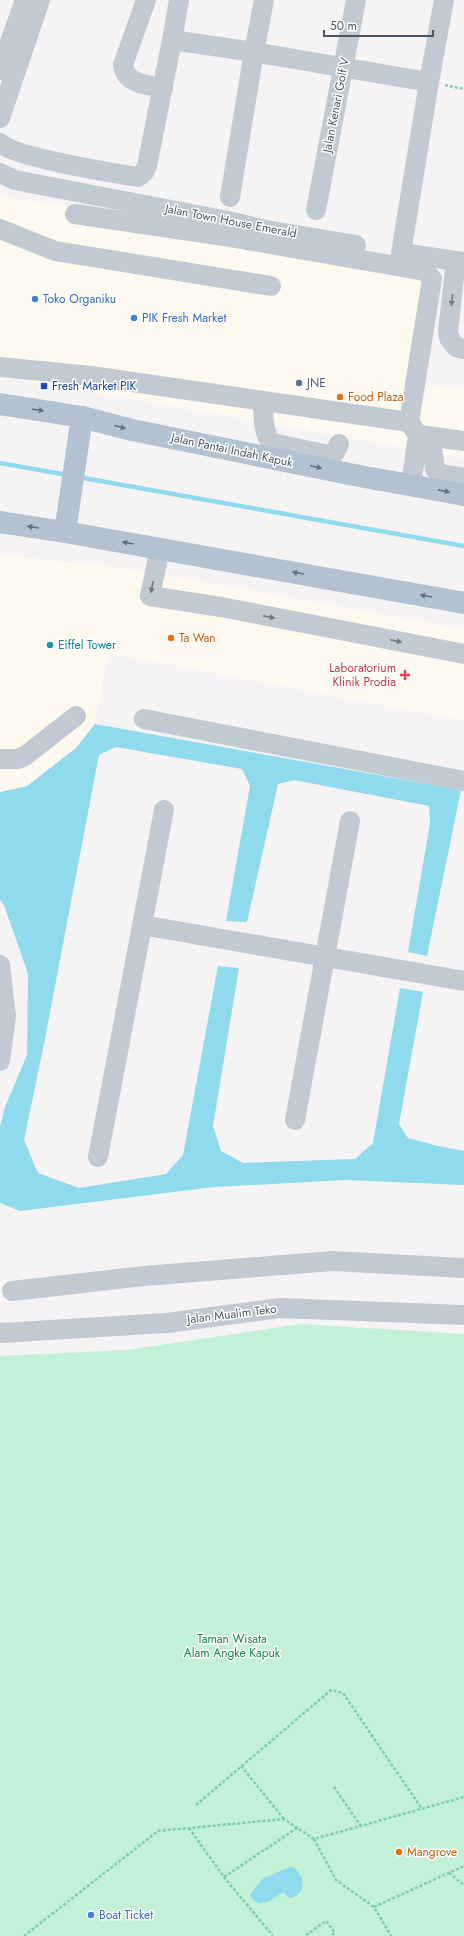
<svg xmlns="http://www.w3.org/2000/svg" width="464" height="1936" font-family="Jost,sans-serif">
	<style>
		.commercial { fill: #fdf9ef }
		.green { fill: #c3f1d5 }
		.water { fill: #90daee }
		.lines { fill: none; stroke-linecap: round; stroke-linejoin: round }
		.stream { stroke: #90daee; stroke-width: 4.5 }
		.path { stroke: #7ad0a6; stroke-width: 2.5; stroke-dasharray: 3 2; stroke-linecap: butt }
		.minor { stroke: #c1cad2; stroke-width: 20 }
		.major { stroke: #b3c2d1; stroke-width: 22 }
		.oneway { fill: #6e7983 }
		.oneway2 { fill: #64717d }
		.shop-dot { fill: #3f7fe0; stroke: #fff; stroke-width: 1.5 }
		.service-dot { fill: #5c6f8a; stroke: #fff; stroke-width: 1.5 }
		.transit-dot { fill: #1a4fb4; stroke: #fff; stroke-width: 1.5 }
		.food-dot { fill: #e8710a; stroke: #fff; stroke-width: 1.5 }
		.culture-dot { fill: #0f9aa8; stroke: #fff; stroke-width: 1.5 }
		.health-dot { fill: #e0444e; stroke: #fff; stroke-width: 1.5 }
		.labels { text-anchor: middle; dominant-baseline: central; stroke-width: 3; stroke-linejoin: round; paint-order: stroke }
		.street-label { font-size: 12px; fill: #4a5661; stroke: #fff }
		.shop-label { font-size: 12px; fill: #366cbe; stroke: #fff; text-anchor: start }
		.service-label { font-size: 12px; fill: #4e5e75; stroke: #fff; text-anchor: start }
		.transit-label { font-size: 12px; fill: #164399; stroke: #fff; text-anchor: start }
		.food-label { font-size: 12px; fill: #c56008; stroke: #fff; text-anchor: start }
		.culture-label { font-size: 12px; fill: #0d838f; stroke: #fff; text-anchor: start }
		.health-label { font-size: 12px; fill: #be3a42; stroke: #fff; text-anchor: end }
		.park-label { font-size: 12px; fill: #17864f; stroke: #fff }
	</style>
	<rect width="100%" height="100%" fill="#f5f3f3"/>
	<g class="commercial">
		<path d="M0,196l432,69 -19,117 51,8v68l-464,-82z"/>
		<path d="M0,555l125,13 339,61v92l-355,-68 -14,71 -19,24 -49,38 -27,6z"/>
	</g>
	<path class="green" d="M301,1324l163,10v602h-464v-580l127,-6z"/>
	<g class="water">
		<path d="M95,724l366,66 -34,166 -19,-4 22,-129 -1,-17 -135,-26 -16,4 -31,138 -21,-1 24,-135 -8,-17 -126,-22 -17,8 -55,289 -20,96 14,33 41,15 87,-14 17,-19 35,-189 21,2 -26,158 8,25 22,12 112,-4 18,-16 27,-155 23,4 -24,132 9,14 30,8 26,5v34l-118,-5 -132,7 -194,24 -20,-8v-77l5,-19 22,-52 1,-81 -24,-69 -4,-5v-108l27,-6 49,-38z"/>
		<path d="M292,1866c13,8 16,28 -2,32l-7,-6c-11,7 -25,20 -33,3l12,-16z"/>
	</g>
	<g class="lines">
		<g class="stream">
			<path d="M0,463l67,12"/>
			<path d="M78,477l386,69"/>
		</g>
		<g class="path">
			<path d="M445,85l19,4"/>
			<path d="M241,1766l43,53"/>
			<path d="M334,1787l27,39"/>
			<path d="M196,1805l135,-115 12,3 79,116"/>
			<path d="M189,1828l35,49 49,59"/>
			<path d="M314,1839l22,41 38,27 17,29"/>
			<path d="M449,1873l15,12"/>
			<path d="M224,1877l73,-49"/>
			<path d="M374,1907l90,-41"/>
			<path d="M306,1935l20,-14 9,12 -5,3"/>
			<path d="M24,1936l134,-105 126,-12 30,20 150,-42"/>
		</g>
		<g class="minor">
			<path d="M146,0l-23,65c2,19 25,20 40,23"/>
			<path d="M179,0l-7,40 82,12 -24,145"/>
			<path d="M264,0l-10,52 175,30"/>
			<path d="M0,70l25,-70"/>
			<path d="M0,118l40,-118"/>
			<path d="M0,143c14,14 113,30 138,34l6,-5 3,-6 25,-126"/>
			<path d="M0,173l15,7 213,41 38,9 90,15"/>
			<path d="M316,210l40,-210"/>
			<path d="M0,229l55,22 216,35"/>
			<path d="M401,253l28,-171 15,-82"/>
			<path d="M402,253l62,9"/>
			<path d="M456,261l-8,70 1,7 7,9 8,2"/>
			<path d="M0,367l91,9 318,46 23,-143 -7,-8 -201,-35 -149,-22"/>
			<path d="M263,402c1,12 -1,32 9,41l57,12 5,-1 5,-10"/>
			<path d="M409,422l9,13 -7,50"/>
			<path d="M420,435l44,6"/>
			<path d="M434,437l-2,11 3,21 6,5 23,4"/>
			<path d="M160,548l-10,48 71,11 243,47"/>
			<path d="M144,719l320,62"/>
			<path d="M0,759h18l7,-3 51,-40"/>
			<path d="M142,925l322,56"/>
			<path d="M0,965l6,52 -6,44"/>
			<path d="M295,1120l55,-299"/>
			<path d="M98,1157l66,-347"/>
			<path d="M12,1291l132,-15 189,-15 131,7"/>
			<path d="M0,1333l167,-10 113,-15 184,7"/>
		</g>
		<g class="major">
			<path d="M0,404l82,13 50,13 222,45 110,20"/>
			<path d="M0,522l65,10 399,71"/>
			<path d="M65,532l17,-115"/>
		</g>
	</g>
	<defs><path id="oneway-solid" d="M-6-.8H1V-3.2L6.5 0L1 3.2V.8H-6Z"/></defs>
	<g class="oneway">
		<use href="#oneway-solid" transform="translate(452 300) rotate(97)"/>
		<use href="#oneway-solid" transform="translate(152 587) rotate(101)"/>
		<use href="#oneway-solid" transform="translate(269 617) rotate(11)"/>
		<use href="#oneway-solid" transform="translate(396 641) rotate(11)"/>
	</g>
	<g class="oneway2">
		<use href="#oneway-solid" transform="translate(38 410) rotate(9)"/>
		<use href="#oneway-solid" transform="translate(120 427) rotate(14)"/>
		<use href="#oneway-solid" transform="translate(316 467) rotate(12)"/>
		<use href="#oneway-solid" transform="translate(444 491) rotate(11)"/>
		<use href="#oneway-solid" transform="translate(33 527) rotate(-171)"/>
		<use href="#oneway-solid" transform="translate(128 543) rotate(-170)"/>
		<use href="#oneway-solid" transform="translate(298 573) rotate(-170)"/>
		<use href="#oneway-solid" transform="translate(426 596) rotate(-170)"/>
	</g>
	<g class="shop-dot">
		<circle cx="35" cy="299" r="4"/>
		<circle cx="134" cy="318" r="4"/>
		<circle cx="91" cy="1915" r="4"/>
	</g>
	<circle class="service-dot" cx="299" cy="383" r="4"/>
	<rect class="transit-dot" x="40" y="382" width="8" height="8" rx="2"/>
	<g class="food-dot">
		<circle cx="340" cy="397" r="4"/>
		<circle cx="171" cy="638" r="4"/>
		<circle cx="399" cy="1852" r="4"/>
	</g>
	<circle class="culture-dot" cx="50" cy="645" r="4"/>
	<path class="health-dot" d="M403 669h4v4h4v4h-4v4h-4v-4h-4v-4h4z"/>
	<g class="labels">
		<g class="street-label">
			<text transform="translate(336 105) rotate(-79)">Jalan Kenari Golf V</text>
			<text transform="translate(231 221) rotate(11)">Jalan Town House Emerald</text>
			<text transform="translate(232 450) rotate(12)">Jalan Pantai Indah Kapuk</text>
			<text transform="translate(232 1314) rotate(-7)">Jalan Mualim Teko</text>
		</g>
		<g class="shop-label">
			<text x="43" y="299">Toko Organiku</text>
			<text x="142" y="318">PIK Fresh Market</text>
			<text x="99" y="1915">Boat Ticket</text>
		</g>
		<g class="service-label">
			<text x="307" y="383">JNE</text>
		</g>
		<g class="transit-label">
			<text x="52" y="386">Fresh Market PIK</text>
		</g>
		<g class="food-label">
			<text x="348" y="397">Food Plaza</text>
			<text x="179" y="638">Ta Wan</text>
			<text x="407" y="1852">Mangrove</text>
		</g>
		<g class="culture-label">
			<text x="58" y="645">Eiffel Tower</text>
		</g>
		<g class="health-label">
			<text x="396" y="668">Laboratorium<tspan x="396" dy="14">Klinik Prodia</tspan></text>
		</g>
		<g class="park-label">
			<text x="232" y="1639">Taman Wisata<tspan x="232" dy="14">Alam Angke Kapuk</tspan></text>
		</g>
	</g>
	<path d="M324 30v6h109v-6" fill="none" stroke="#4a5661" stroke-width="2"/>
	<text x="330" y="30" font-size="12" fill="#4a5661" stroke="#ffffff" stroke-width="3" paint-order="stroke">50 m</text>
</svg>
